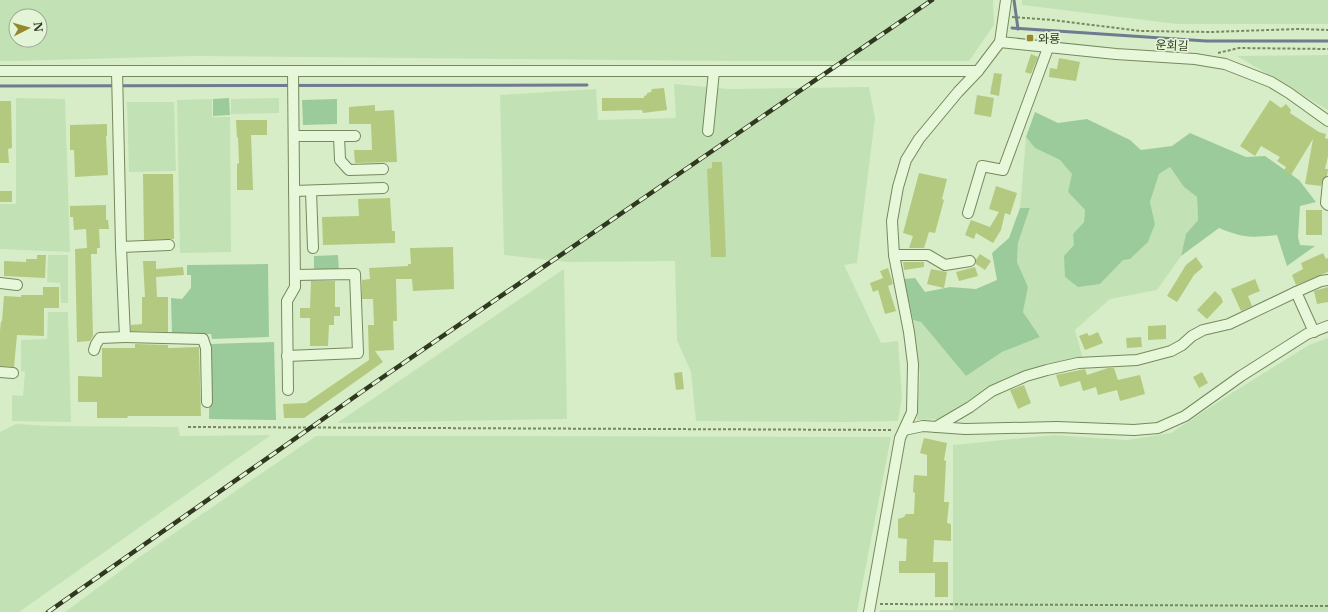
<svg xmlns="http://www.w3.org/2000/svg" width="1328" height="612" font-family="'Libre Baskerville','Noto Sans KR',serif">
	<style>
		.farmland { fill: #c2e2b5; fill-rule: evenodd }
		.green { fill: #9ccb9b }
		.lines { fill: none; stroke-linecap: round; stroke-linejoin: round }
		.stream { stroke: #6f7b8f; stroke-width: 3 }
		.building { fill: #b3c97f }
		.minor-casing { stroke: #76885d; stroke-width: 12 }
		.path { stroke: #76885d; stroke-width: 2; stroke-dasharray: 3 2; stroke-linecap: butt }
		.minor { stroke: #e7f8da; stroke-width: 10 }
		.rail-casing { stroke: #303920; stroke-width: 4.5 }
		.rail { stroke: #e3f4d7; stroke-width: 3; stroke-dasharray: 9; stroke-linecap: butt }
		.poi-dot { fill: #95882f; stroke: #e3f4d7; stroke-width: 1.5 }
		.labels { text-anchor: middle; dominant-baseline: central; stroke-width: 3.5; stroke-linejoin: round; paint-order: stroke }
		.poi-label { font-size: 12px; fill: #303920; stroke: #e3f4d7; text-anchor: start }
		.street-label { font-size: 12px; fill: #303920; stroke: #e3f4d7 }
	</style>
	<rect width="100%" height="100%" fill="#d7edc7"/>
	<g class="farmland">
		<path d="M0,0h993l1,25 -25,36h-229l-547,-5 -178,5h-15zM16,16h24v24h-24z"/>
		<path d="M1022,0h306v24h-151l-155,-19z"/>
		<path d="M1328,55v55l-91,-54z"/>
		<path d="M674,84l56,5 139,-2 6,31 -18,145 -13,2 37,78 17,-2 4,55 -4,25 -52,1 -150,-1 -5,-49 -14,-32 -2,-79 -107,1 -64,-7 -4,-160 96,-6 2,31 78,-2z"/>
		<path d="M16,98l49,1 5,153 -70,-3v-45h16z"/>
		<path d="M279,98v15l-48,1v-15z"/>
		<path d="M212,99v18h18l1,135 -51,1 -3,-153z"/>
		<path d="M127,102h47l2,69 -47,1z"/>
		<path d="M1026,137l9,11 25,12 13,14 -5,18 17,18 -1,12 -11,12 27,50 55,-60 -5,-22 9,-28 11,-7 14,20 13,10 1,23 -12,15 -5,21 -24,34 -47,9 -35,31 8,29 -84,23 -61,37 -21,1 3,-45 -7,-55 8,2 45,54 36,-24 38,-15 -17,-25 5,-25 -11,-25 1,-19 12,-34 -10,-1z"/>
		<path d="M48,255h20v48h-7l-1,-20 -13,-1z"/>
		<path d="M564,269l3,150 -230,4z"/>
		<path d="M48,312h20l3,110 -59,-1v-26l11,1 2,-24 -4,-1v-31l26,-1z"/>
		<path d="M1328,338v274h-448v-2h73v-165l101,-10 73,5 44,-7 64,-42 74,-46z"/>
		<path d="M16,424l33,2 129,1 2,9 91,-1 -252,177h-19v-180z"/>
		<path d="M316,436h182l393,1 -34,175h-792l73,-54z"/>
	</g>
	<g class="green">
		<path d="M229,98l1,17 -17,1v-17z"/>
		<path d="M337,99v25l-34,1 -1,-25z"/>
		<path d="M1035,112l23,11 29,-4 43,21 11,10 31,-4 18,-13 56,24 19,-1 34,24 17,22 -16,4 -2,31 2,8 15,1 -28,20 -10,-31c-24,3 -35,3 -58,-7l-38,28 5,-22 12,-14 -1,-23 -13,-10 -14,-20 -11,7 -9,28 5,22 -7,18 -18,17 -7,1 -23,24 -22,3 -13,-10 -1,-21 10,-11 -1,-11 11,-12 1,-12 -17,-18 4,-18 -12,-14 -25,-12 -9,-11z"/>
		<path d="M1020,208h10l-12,35 -1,19 11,25 -5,25 17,25 -38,15 -36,24 -45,-54 -8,-2 -9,-41 11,-1 10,14 25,-5 26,2 21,-9 -5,-27 17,-15z"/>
		<path d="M338,255l1,16 -25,1v-16z"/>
		<path d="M268,264l1,73 -57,2 -1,-5h-39l-1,-36 11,1 9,-11v-13h-4v-10z"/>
		<path d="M274,342l2,78 -67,-1 1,-75z"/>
	</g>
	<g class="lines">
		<g class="stream">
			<path d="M1014,0l4,29"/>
			<path d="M1012,28l194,13h122"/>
			<path d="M0,86l587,-1"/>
		</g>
	</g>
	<g class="building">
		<path d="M1031,54l7,3 -7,17 -6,-2z"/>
		<path d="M1059,58l21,4 -4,19 -27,-4 1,-9 7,1z"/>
		<path d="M994,73l8,1 -3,22 -9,-2z"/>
		<path d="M664,88l3,22 -24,3 -1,-3 -40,1v-13h42v-2l3,-1v-2l4,-1 1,-3z"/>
		<path d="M977,95l17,3 -3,19 -17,-3z"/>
		<path d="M1270,100l11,8 5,-4 5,6 -1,3 29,19 7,2 -1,4 3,1v17l-3,13h3l-1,7 -4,3 -2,7 -16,-2 8,-45 -22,36 -7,-5 2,-3 -9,-6 3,-4 -19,-11 -6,10 -15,-10z"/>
		<path d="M0,101h11l1,47 -4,1 1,14h-9z"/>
		<path d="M375,105v6l19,-1 3,52 -42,1 -1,-13h18l-1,-26h-22v-17z"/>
		<path d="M236,120h31v15h-16l2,55h-16v-26l2,-1 -1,-26 -1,1z"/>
		<path d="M107,124v12h-1l2,39 -33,2 -1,-27h-4v-25z"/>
		<path d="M712,162h10l4,95h-15l-4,-88 5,-1z"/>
		<path d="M919,173l28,6 -5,20 2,1 -9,33 -6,-1 -5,16h-15l4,-12 -10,-3z"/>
		<path d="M143,174h30l1,65 -30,1z"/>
		<path d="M996,186l21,7 -7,22 -5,-2 -4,17 -8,13 -17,-10 -2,6 -9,-4 6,-15 19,7 9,-15 -10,-3z"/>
		<rect x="0" y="191" width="12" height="11"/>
		<path d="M390,198l2,33h3v12l-72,2 -1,-28 37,-1 -1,-17z"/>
		<path d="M106,205v15h2l1,9h-10l1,19h-3v6h-6l2,82 -3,5 -13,1 -2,-93 12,-1 -1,-19 -12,1 -1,-13h-3v-11z"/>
		<rect x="1306" y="210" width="16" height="25"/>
		<path d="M453,247l1,42 -41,2 -1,-12h-16l1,42h-4l1,29 -19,1 8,11 -79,56h-20l-1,-14 23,-1 63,-43 -1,-35h6l-1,-26h-11v-19l8,-1 -1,-11 39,-2v-2h3l-1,-16z"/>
		<path d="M1323,253l3,6 2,-1v14l-32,13 -4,-10 11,-6 -2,-6z"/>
		<path d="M980,254l11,7 -6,9 -9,-6v-4z"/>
		<path d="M37,255h9l-1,23 -41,-2v-15l22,1v-3h11z"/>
		<path d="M1196,257l7,10 -9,8 -17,27 -10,-6 19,-31z"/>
		<path d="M143,261h13v8l27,-2 1,8 -28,2 1,20h11v35l-37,-1v-6l11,-1v-27h3z"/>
		<path d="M903,262h21v5l-20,3z"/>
		<path d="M975,267l3,9 -19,5 -3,-9z"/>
		<path d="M888,268l5,16 -5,2 8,25 -11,3 -7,-24 -5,2 -3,-9 13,-5 -3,-7z"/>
		<path d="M931,269l16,3 -3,16 -17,-4z"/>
		<path d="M1255,279l5,12 -12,5 4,10 -11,5 -10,-22z"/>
		<path d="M311,281h24v26h5v9h-6v9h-5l-1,21h-18v-28h-10v-10h10z"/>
		<path d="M43,287h16v21h-15v28l-27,-1 -3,32 -14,-1v-35l1,-10 1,1 2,-26 17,1v-2h22z"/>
		<path d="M1328,287v15l-11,2 -3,-13z"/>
		<path d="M1215,291l6,6 2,5 -16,17 -10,-9z"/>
		<path d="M1166,325v14l-18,1v-14z"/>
		<path d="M1098,332l5,11 -18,7 -6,-14 8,-3 2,3z"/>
		<path d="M1141,337l1,10 -15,1 -1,-10z"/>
		<path d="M135,344l33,1v3l31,-1 2,69h-73l-1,2h-30v-16h-19v-26l24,1v-29h33z"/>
		<path d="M1108,368h6l4,12 22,-5 5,19 -25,7 -3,-11 -19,5 -2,-8 -13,4 -3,-10 -20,6 -4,-12 29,-6 2,6z"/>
		<path d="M682,372l2,17 -8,1 -2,-17z"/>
		<path d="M1202,372l6,11 -9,5 -6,-11z"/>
		<path d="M1024,385l7,18 -13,6 -8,-19z"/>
		<path d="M924,438l23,5 -3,17 2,1 -2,41h5l-2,21 4,1v17l-17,-1 -1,22h15v35h-13v-24h-36v-12h7l1,-22 -9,-1v-19l6,-2 2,-3h8l1,-21 -2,-1 1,-17 13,1v-21l-7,-2z"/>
	</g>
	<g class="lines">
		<defs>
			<g id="minor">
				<path d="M1000,42l116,12 79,5 30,5 46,18 18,11 39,28"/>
				<path d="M0,71h978"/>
				<path d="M117,71l4,176 4,90 78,2 3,9 1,54"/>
				<path d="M708,131l6,-60"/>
				<path d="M294,136h61"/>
				<path d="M339,136l1,24 9,10 34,-1"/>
				<path d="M1328,182l-2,21 2,2"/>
				<path d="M294,191l89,-3"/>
				<path d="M311,191l2,57"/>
				<path d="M968,213l14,-47 21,4 45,-122"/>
				<path d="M121,247l48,-2"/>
				<path d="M894,255h34l17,10 25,-4"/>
				<path d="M0,283l17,2"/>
				<path d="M1296,292l18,40"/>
				<path d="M94,350l2,-6 4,-6 25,-1"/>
				<path d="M287,356l71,-3 -3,-79 -60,1"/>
				<path d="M0,372l13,1"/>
				<path d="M288,390l-1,-89 8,-14 -2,-216"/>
				<path d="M936,427l34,-20 22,-16 34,-15 21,-6 31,-7 59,-3 34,-9 11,-6 10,-9 11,-6 26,-6 67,-32 25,-11 7,-1"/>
				<path d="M904,430l19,-4 42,3 92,-2 77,3 24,-2 27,-12 56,-40 66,-42 21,-8"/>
				<path d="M869,612l31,-174 12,-26 1,-48 -4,-32 -15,-77 -2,-34 6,-34 8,-27 13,-21 39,-47 20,-21 22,-29 6,-42"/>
			</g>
		</defs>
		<use href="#minor" class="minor-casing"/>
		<g class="path">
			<path d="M1012,17l40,3 89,11 70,1 87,-3 30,1"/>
			<path d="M1218,53l21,-5 89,1"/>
			<path d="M188,427l705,3"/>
			<path d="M880,604l448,2"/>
		</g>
		<use href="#minor" class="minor"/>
		<defs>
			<path id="rail" d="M48,612l322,-226 562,-386"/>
		</defs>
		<use href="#rail" class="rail-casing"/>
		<use href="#rail" class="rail"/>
	</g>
	<rect class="poi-dot" x="1026" y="34" width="8" height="8" rx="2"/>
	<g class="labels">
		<g class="poi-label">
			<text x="1038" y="38">와룡</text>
		</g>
		<g class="street-label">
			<text transform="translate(1172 45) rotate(3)">운회길</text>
		</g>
	</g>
	<g transform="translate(28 28) rotate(84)"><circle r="19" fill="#e3f4d7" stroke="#9ba98e"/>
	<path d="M0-3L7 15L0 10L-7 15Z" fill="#95882f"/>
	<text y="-6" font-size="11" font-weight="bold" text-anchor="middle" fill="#303920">N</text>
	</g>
</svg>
